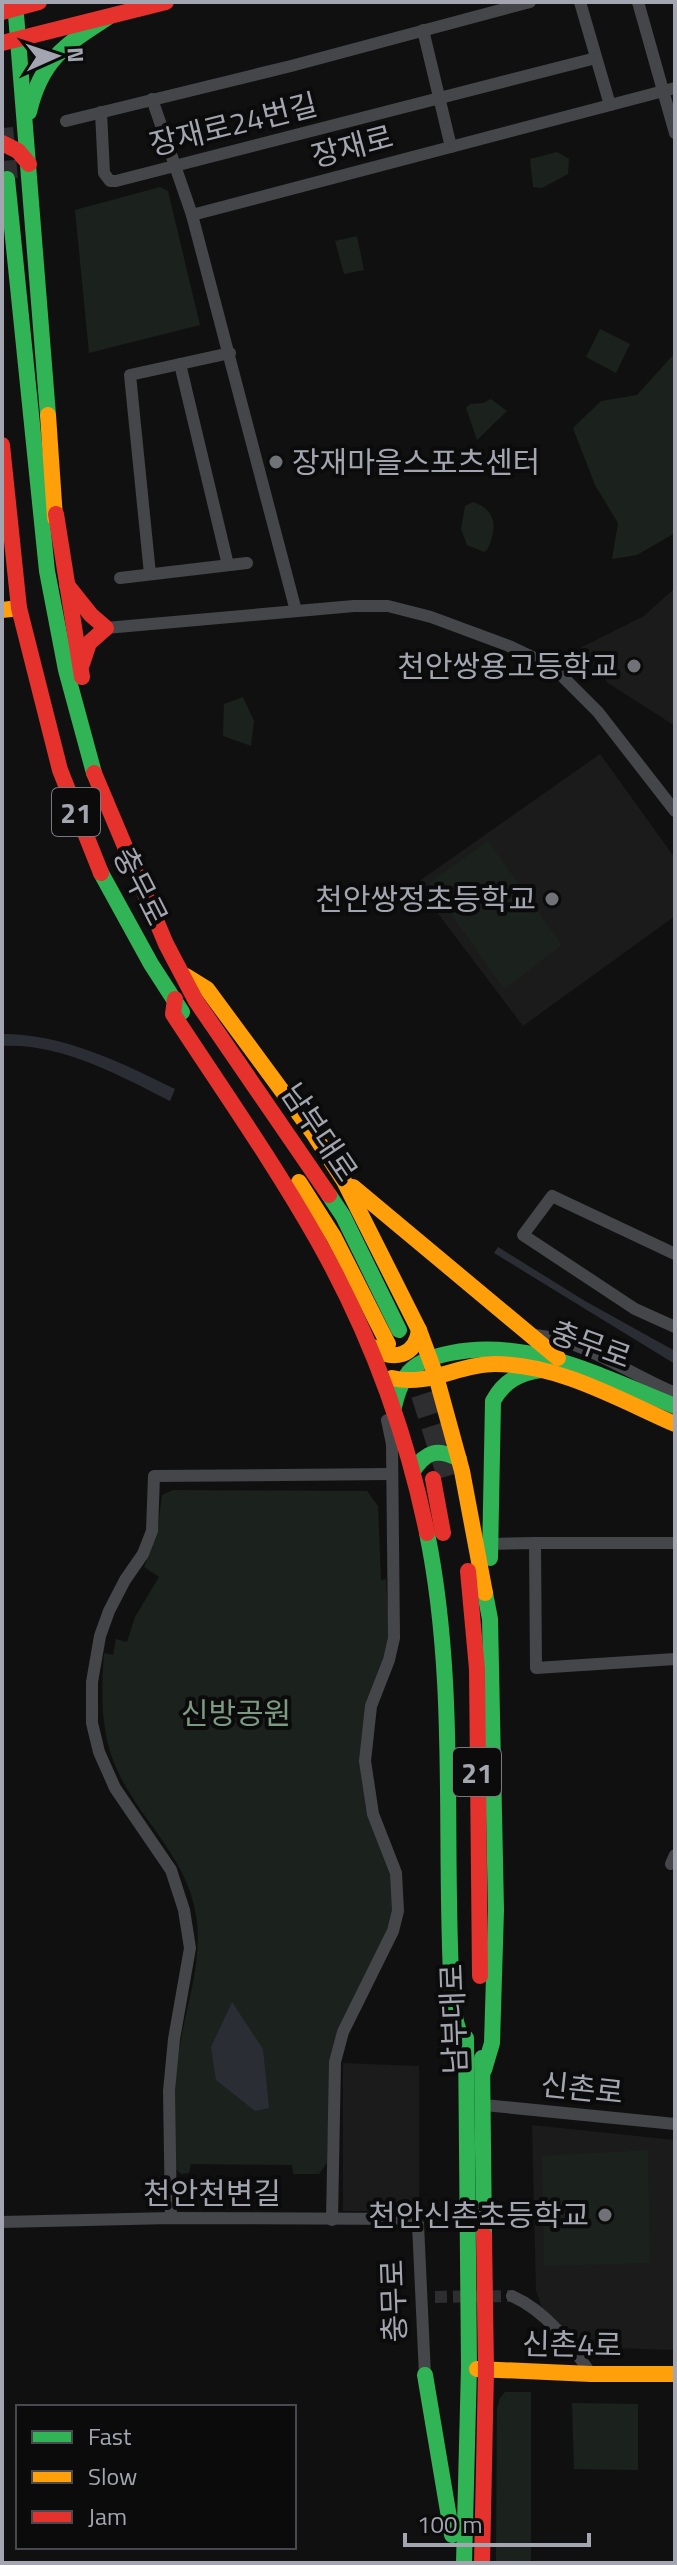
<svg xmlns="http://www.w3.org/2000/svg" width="677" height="2565" font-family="'Titillium Web','Noto Sans KR',sans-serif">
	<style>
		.built { fill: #1b1b1c }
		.green { fill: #1b211c }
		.water { fill: #2a2e34 }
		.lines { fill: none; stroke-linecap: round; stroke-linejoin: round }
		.street-tunnel { stroke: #2e2e31; stroke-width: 12; stroke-dasharray: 12 6; stroke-linecap: butt }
		.highway-tunnel { stroke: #2e2e31; stroke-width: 22; stroke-dasharray: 22 11; stroke-linecap: butt }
		.street { stroke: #45464a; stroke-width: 12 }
		.fast { stroke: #30b455; stroke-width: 16 }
		.slow { stroke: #ff9f0a; stroke-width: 16 }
		.jam { stroke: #e5322d; stroke-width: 16 }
		.poi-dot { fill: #707278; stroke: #0c0b0c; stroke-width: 3 }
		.labels { text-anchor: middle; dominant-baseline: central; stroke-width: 8; stroke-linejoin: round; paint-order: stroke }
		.shield { fill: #0c0b0c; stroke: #76787f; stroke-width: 2 }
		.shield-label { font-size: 28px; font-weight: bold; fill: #a3a6b0 }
		.street-label { font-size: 30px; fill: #a3a6b0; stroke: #0c0b0c }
		.poi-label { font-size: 30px; fill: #a3a6b0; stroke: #0c0b0c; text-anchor: end }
		.park-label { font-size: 30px; fill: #7c9982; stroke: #0c0b0c }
	</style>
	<rect width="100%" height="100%" fill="#111011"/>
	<g class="built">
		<path d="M675,588v138l-67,-43 -28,-35 64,-32z"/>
		<path d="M600,754l75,104v58l-152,110 -84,-111 -21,-33z"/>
		<path d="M343,2063l76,3v145h-76z"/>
		<path d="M532,2125l143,15v210l-94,-3 -39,-39 -6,-18z"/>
	</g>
	<g class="green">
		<path d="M557,152l12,7 -1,15 -26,14 -9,-1 -3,-28z"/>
		<path d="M160,187l8,4 32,134 -111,28 -14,-143z"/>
		<path d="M357,236l7,34 -20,4 -9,-33z"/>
		<path d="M600,329l30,15 -14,29 -30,-16z"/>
		<path d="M675,353v180l-38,22 -25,4 6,-36 -23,-38 -22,-57 28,-27 36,-6z"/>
		<path d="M491,399l16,12 -30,29 -11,-32 4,-4 13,-1z"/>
		<path d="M473,502c25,8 24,28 14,48l-3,2 -17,-7 -6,-16 4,-23z"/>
		<path d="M243,697l11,24 -3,25 -28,-10 1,-32z"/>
		<path d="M488,841l74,104 -58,44 -75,-106z"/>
		<path d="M173,1490l194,1 11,15 3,74 5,-1 3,55 -28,127 5,42 19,50 7,28 1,27 -6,24 -57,132 -3,99 -8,11h-26l-1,-9 -101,-1 -2,9 -8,1 -6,-6c0,-34 -2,-69 2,-103 5,-50 27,-99 19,-150 -9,-57 -54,-93 -78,-143 -18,-37 -17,-79 -14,-119l9,2 3,-16 11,3 8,-25 24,-40 -15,-10 13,-32 5,-40z"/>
		<path d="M648,2150l2,113 -106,3 -2,-110z"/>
		<path d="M505,2392h26v171h-35l1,-154 3,-11z"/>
		<path d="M572,2403l66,1v66l-64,-1z"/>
	</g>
	<g class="water">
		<path d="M2,1034c62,0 118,28 173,55l-5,12c-52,-26 -108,-58 -168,-55z"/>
		<path d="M498,1247l87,54 90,50v13l-181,-111z"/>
		<path d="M232,2002l31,47 6,59 -14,3 -39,-31 -5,-33z"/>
	</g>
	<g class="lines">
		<path class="street-tunnel" d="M435,2297l77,-1"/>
		<g class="highway-tunnel">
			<path d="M2,128l5,51"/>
			<path d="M412,1363l36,113"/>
		</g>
		<g class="street">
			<path d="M580,2l30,103"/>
			<path d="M638,2l37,131"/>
			<path d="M423,30l28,117"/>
			<path d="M152,99l40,116"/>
			<path d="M101,112l3,61 6,8h6l480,-123"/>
			<path d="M66,121l225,-55 239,-64"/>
			<path d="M180,364l48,201"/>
			<path d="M150,574l-20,-199 100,-22"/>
			<path d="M120,578l127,-15"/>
			<path d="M296,611l-104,-396 483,-127"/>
			<path d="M106,628l248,-22h34l43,11 78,29 44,21 45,45 77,99"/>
			<path d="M675,1254l-123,-58 -29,39 112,74 40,18"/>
			<path d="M535,1335c46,4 96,40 140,58"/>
			<path d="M535,1543h140"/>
			<path d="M490,1544l45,-1 1,125 139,-9"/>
			<path d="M671,1864l4,-9"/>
			<path d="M484,2105l191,19"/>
			<path d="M171,2218l-2,-127 5,-52 16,-91 -6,-38 -13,-40 -56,-82 -16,-36 -7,-29v-41l8,-46 9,-25 16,-31 18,-26 9,-23 2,-55 238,-2"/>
			<path d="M332,2220l3,-158 8,-30 50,-101 5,-20 -2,-38 -23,-59 -8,-53 6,-55 18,-46 5,-22 -2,-194 -5,-24"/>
			<path d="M2,2222l169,-4 244,1 3,5 7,151"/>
			<path d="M512,2296c34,15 59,48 79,78"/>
		</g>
		<g class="fast">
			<path d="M15,2l33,413"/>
			<path d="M29,112c12,-52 36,-67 78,-94"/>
			<path d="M7,179l40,392 19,99 28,103"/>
			<path d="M101,873l50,91 31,48"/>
			<path d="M329,1195l14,21 56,114"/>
			<path d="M394,1407c8,-36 21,-47 57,-54 78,-16 153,25 224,53"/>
			<path d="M413,1471c13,-20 25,-23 46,-12"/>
			<path d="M427,1533c31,152 16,308 25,463l4,26 10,31"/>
			<path d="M490,1558l3,-157c11,-20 26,-28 48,-31"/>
			<path d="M482,2058l2,177"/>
			<path d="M484,2070l8,-27 4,-133 -6,-291 -5,-26"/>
			<path d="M425,2375l27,160"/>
			<path d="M464,2563l5,-196 -3,-329"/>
		</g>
		<g class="slow">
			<path d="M48,415l7,103"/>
			<path d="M2,610l17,-2"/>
			<path d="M186,976l21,13 106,144 31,48 75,149 17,46 26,95 23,122"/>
			<path d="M299,1182l35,55 54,107"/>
			<path d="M353,1187l205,171"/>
			<path d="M373,1347c20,15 43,9 46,-17"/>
			<path d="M392,1378c37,9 66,-14 103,-14 63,0 123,35 180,60"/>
			<path d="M477,2369l114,5h84"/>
		</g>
		<g class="jam">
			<path d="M2,12l37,-10"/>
			<path d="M2,43l164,-41"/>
			<path d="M2,143l16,8 11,13"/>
			<path d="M2,445l17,163 41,162 41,103"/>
			<path d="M56,514l26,163"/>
			<path d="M67,585l24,30 15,13 -17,15 -7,21"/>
			<path d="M94,773l72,171 30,57 133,194"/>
			<path d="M175,999l-2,15c49,75 101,149 145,227 51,91 88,190 109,292"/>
			<path d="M433,1479l10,54"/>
			<path d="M468,1571l9,98 3,307"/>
			<path d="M482,2563l4,-193 -2,-135"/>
		</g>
	</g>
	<g class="poi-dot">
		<circle cx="276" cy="462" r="8"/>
		<circle cx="634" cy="666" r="8"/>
		<circle cx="552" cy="899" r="8"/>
		<circle cx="605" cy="2215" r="8"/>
	</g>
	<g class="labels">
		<g class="shield">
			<rect x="52" y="788" width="48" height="48" rx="6"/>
			<rect x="453" y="1748" width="48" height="48" rx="6"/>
		</g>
		<g class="shield-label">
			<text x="76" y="812">21</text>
			<text x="477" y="1772">21</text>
		</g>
		<g class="street-label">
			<text transform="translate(233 124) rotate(-14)">장재로24번길</text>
			<text transform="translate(352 146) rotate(-15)">장재로</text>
			<text transform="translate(141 886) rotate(63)">충무로</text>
			<text transform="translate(320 1132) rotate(56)">남부대로</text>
			<text transform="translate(591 1344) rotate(20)">충무로</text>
			<text transform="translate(453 2019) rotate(-92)">남부대로</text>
			<text transform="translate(582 2088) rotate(6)">신촌로</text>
			<text x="212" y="2193">천안천변길</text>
			<text transform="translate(393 2301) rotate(-92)">충무로</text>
			<text transform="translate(572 2344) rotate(1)">신촌4로</text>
		</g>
		<g class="poi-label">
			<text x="292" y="462" text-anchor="start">장재마을스포츠센터</text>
			<text x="618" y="666">천안쌍용고등학교</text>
			<text x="536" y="899">천안쌍정초등학교</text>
			<text x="589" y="2215">천안신촌초등학교</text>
		</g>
		<g class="park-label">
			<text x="236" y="1713">신방공원</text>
		</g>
	</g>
	<rect width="677" height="2565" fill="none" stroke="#a3a6b0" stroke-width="8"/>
	<rect x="16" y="2405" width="280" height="144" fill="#0c0b0c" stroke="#48494e" stroke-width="2"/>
	<rect x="32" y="2431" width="40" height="12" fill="#30b455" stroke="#48494e" stroke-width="2"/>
	<text x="88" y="2445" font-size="24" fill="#a3a6b0">Fast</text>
	<rect x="32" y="2471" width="40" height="12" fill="#ff9f0a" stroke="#48494e" stroke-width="2"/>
	<text x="88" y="2485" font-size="24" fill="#a3a6b0">Slow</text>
	<rect x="32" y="2511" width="40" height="12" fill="#e5322d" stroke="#48494e" stroke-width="2"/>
	<text x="88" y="2525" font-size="24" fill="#a3a6b0">Jam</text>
	<g transform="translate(56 56) rotate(87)" stroke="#0c0b0c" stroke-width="6" paint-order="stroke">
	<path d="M0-6L14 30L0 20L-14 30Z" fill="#a3a6b0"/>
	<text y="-12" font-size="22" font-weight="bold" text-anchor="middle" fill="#a3a6b0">N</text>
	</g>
	<path d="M405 2533v12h184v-12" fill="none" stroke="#a3a6b0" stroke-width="4"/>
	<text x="417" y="2533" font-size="24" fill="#a3a6b0" stroke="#0c0b0c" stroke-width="6" paint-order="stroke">100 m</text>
</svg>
